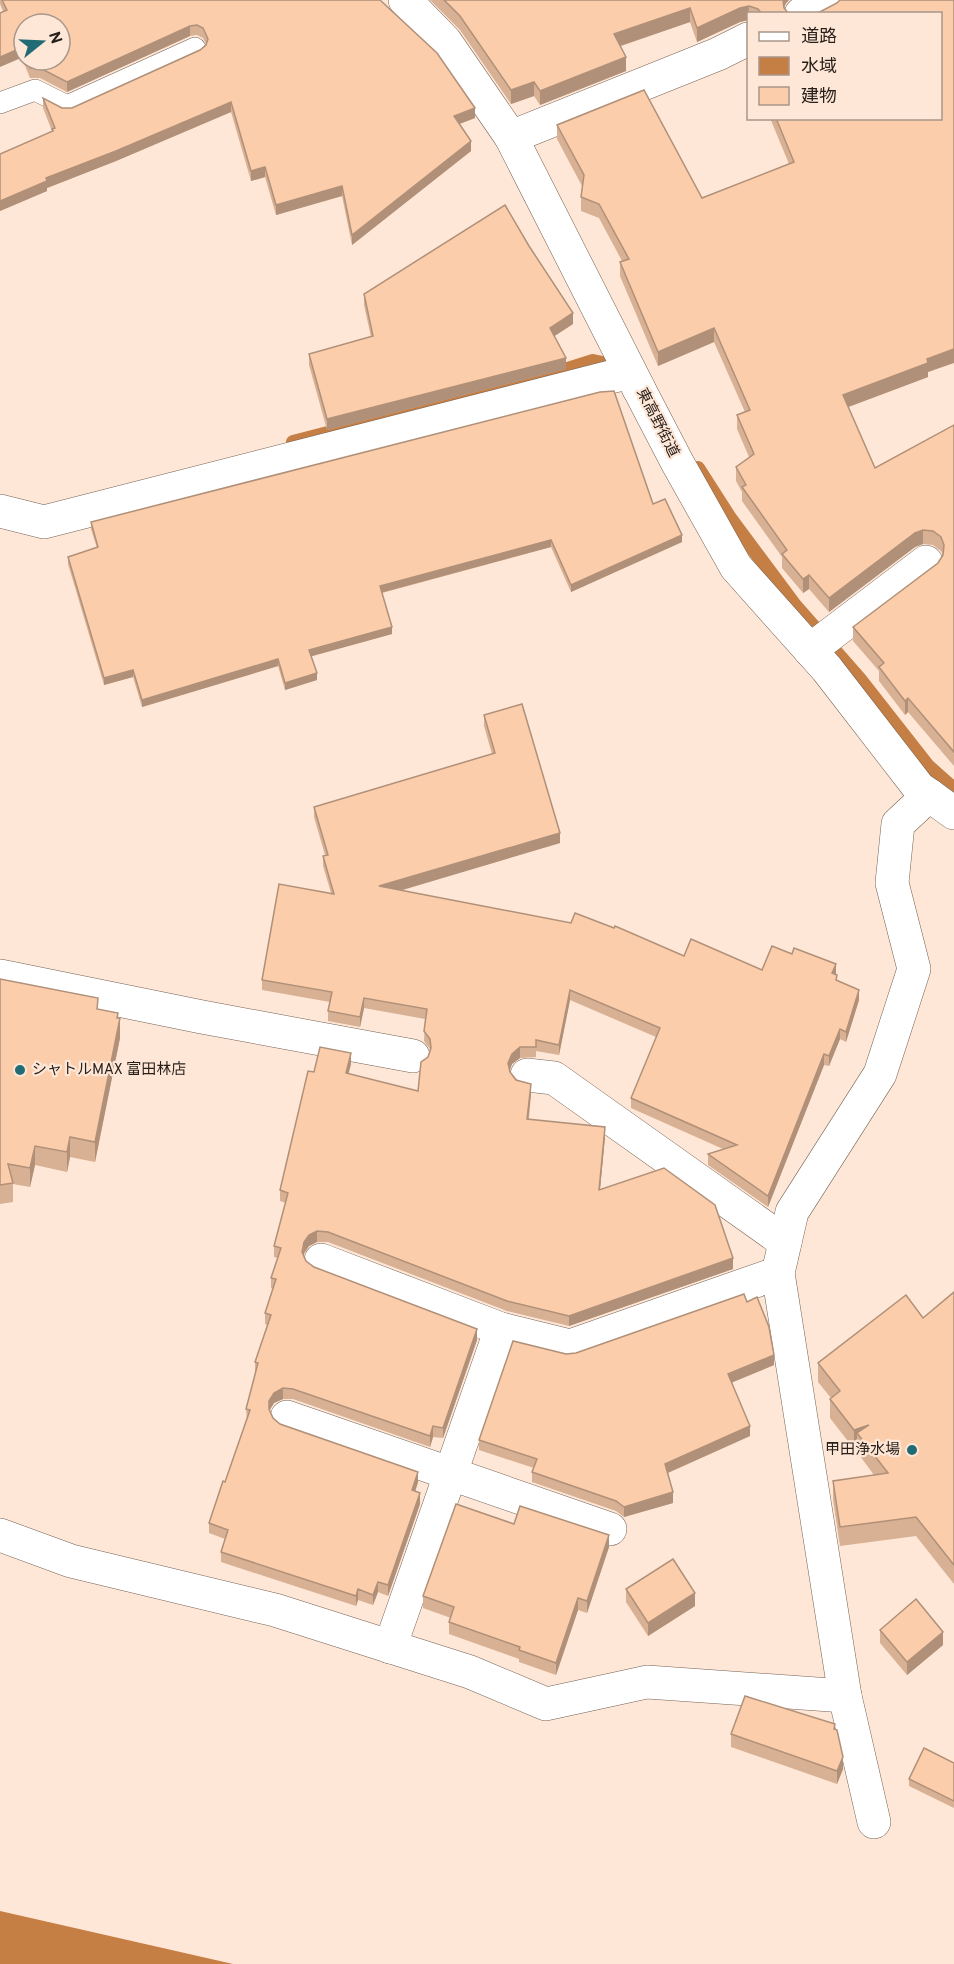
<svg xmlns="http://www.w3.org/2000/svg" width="954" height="1964" font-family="Overpass,'Noto Sans JP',sans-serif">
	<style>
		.water { fill: #c57e43 }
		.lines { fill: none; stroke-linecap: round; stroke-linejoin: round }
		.stream { stroke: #c57e43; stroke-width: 14 }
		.lane-casing { stroke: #756254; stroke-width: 22 }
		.street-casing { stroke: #756254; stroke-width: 34 }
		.secondary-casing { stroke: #756254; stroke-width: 34 }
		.lane { stroke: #fff; stroke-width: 21 }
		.street { stroke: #fff; stroke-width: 33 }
		.secondary { stroke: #fff; stroke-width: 33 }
		.wall { fill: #d8b093; fill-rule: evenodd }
		.shaded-wall { fill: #b09078 }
		.building { fill: #fbcdab; stroke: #b09078; stroke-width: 1.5 }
		.poi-dot { fill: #216b75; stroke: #fee7d7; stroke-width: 2 }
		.labels { text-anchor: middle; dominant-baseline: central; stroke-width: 4.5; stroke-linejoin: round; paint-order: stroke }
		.street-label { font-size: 15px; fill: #261e19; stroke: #fee7d7 }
		.poi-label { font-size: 15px; fill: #261e19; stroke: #fee7d7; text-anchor: start }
	</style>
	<rect width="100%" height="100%" fill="#fee7d7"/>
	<path class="water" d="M0,1911l233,53h-233z"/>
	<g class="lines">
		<g class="stream">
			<path d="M293,442l240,-62 60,-19 23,5"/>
			<path d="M698,468l32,50 64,86 65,74 69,88 26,23"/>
		</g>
		<defs>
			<path id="lane" d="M0,103l35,-13 32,16 128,-58"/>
			<g id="street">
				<path d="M801,14l28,-14"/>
				<path d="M511,137l207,-83 30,-15"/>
				<path d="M0,511l44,11 586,-150"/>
				<path d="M810,650l116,-88"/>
				<path d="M0,976l202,41 211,39"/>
				<path d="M527,1075l27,3 231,164"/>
				<path d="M321,1260l180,69 69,17 208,-73"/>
				<path d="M287,1417l323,112"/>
				<path d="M0,1535l71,26 204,49 195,62 76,32 101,-22 198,14 -67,-423 14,-61 88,-138 34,-105 -22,-86 6,-59 31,-29 -10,-7 -92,-119 -91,-102 -59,-105 -38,-73"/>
				<path d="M390,1647l111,-318"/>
				<path d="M845,1696l29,126"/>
			</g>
			<g id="secondary">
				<path d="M405,0l40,41 66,96 128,252"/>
				<path d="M929,795l25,18"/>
			</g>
		</defs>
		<use href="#lane" class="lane-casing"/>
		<use href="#street" class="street-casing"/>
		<use href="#secondary" class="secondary-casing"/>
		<use href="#lane" class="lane"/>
		<use href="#street" class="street"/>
		<use href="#secondary" class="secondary"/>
	</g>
	<g class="wall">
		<path d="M0,0h380l95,118 -16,6 12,27 -119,94 -10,-49 -66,19 -11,-38 -14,4 -20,-69 -115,49 -69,27v3l-47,20 52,-80 -9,-23v-10l19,10h10l128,-58 6,-6 -3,-6 -6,-3 -7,1 -123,56 -27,-14h-10l-30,-74zM24,24l36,36h-36z"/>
		<path d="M430,0h359l-3,3 -2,5 5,6h-41v6l-8,2 -43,20 -7,-20 -69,24 5,25 -86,34 -6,-9 -23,8 -51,-74z"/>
		<path d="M770,118h170l-6,252 -6,2v5l-80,30 27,61 79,-43v341l-46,-54 -3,3 -26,-34v-10l-26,-30v-14l85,-64 5,-8 -2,-4 -8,-6 -10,-1 -8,3 -86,65 -20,-23 -6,4 -21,-25v-11l-40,-56v-9l-6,-11v-14l13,-10 -12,-28v-14l8,-3 -31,-70 -56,24 -38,-90v-14l2,-1 -23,-43 -18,-7v-14l1,-11 -25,-47v-14l145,73 87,-34z"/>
		<path d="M364,294l209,30 -19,12 12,33 -239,61 -18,-65v-11l62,-17 -7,-32z"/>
		<path d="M653,504l29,38 -111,50 -20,-45 -169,46 10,41 -81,22 6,24 -32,10 -7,-24 -136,41 -9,-30 -29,8 -36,-121v-7l29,-9 -6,-19v-7z"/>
		<path d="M484,715l76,128 -160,47 284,66 78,14 74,5 1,6 22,19 -13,42 -6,-3 -11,27 -5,-1 -56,142 -60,-42v-11l15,-5 -92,-41v-10l25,-61 -86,-37 -11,55 -23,-4v6l-16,1 -8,6 -2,6v2l21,22 -2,25 76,18 -5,52 133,80 -164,57 -62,-15 -179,-69h-11l-8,4 -5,8 2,7 8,6 163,73 -34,98 -10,-1 -3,10 -137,-48h-10l-9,4 -5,8 4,7 7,6 138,58 -3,10 5,12 -32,92 -10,-4 -5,13 -15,-5 -2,6 -135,-44v-10l4,-13 -16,-6v-10l16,-41 22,-62 -1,-11 9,-36v-11l12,-37 -2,-1v-11l8,-24 -2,-1v-10l7,-20 -4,-1v-11l12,-43 -6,-2v-11l34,-118 37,-8 -3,10 70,17 12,-42 -6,-8 1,-22 -61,-11 -4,19 -32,-6v-10l2,-9 -68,-12v-10l69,-87 -8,-27v-10l2,-1 -11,-38v-10l178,-53 -8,-28z"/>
		<path d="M0,979l98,30 20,9 2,20 -25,124 -25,-5 -3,15 -32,-7 -5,22 -17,-3v18l-13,2z"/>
		<path d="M954,1292v292l-38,-48 -76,10 -7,-46v-19l41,-6 -17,-23v-4l-3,1 -24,-31v-19l1,-1 -13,-16v-19l105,-45z"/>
		<path d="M747,1302l27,63 -43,18 19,53 -82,37 5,30 -49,14 -8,-6 -84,-29v-10l2,-4 -55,-18v-10l87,-86 10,-1z"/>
		<path d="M514,1524l95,23 -22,66 -9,-3 -22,65 -37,-13v-3l-70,-25v-12l2,-4 -28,-10v-12z"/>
		<path d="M626,1589l69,17 -47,30 -22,-34z"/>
		<path d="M880,1630l63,15 -36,30 -27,-32z"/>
		<path d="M835,1729l8,40 -6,15 -106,-37v-13z"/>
		<path d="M954,1763v45l-45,-22v-7z"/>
	</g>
	<g class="shaded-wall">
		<path d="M782,0h7l-3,3 -4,9z"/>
		<path d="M749,6l-1,14 -8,2 -43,20v-14l43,-20z"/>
		<path d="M690,8v14l-76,26v-14z"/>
		<path d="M190,26v10l-123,56v-10z"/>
		<path d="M21,48v10l-21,9v-10z"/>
		<path d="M626,57v14l-86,34v-14z"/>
		<path d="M534,82v14l-23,8v-14z"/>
		<path d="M231,102v10l-115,49 -69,27v3l-47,20v-10l46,-23z"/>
		<path d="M475,108v10l-21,8v-10z"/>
		<path d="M471,141v10l-119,94v-10z"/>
		<path d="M265,167v10l-14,4v-10z"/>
		<path d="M342,186v10l-66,19v-10z"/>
		<path d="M573,313v11l-23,15v-11z"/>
		<path d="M714,328v14l-56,24v-14z"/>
		<path d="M954,349v14l-26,9v5l-85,32v-14l91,-39z"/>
		<path d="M566,358v11l-239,61v-11z"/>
		<path d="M923,530v14l-8,3 -86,65v-14l86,-65z"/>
		<path d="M682,535v7l-111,50v-7z"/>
		<path d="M551,540v7l-171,46v-7z"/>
		<path d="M809,575v14l-6,4v-14z"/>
		<path d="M392,627v7l-83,23v-7z"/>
		<path d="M278,659v7l-136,41v-7z"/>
		<path d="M133,670v7l-29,8v-7z"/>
		<path d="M317,673v7l-32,10v-7z"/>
		<path d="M908,698v14l-3,3v-14z"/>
		<path d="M560,833v10l-181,54v-11z"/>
		<path d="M836,964v11l-4,-2z"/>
		<path d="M570,990v10l-11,55v-10z"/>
		<path d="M859,990v10l-13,42v-10z"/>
		<path d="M364,998v10l-4,19v-10z"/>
		<path d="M118,1013v14l2,-9v20l-25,124v-20z"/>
		<path d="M840,1029v10l-11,27v-10z"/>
		<path d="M520,1047v11l-8,6 -4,10v-11l4,-9z"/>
		<path d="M351,1053v11l-5,20v-11z"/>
		<path d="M824,1054v11l-56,142v-11z"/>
		<path d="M531,1084v10l-4,35v-10z"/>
		<path d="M605,1127v10l-6,63v-10z"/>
		<path d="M70,1137v20l-3,15v-20z"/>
		<path d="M35,1146v19l-5,22v-19z"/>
		<path d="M317,1231v11l-8,4 -5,7 -2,9 2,-20 5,-7z"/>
		<path d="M733,1258v11l-164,57v-10z"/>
		<path d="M477,1329v11l-34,98v-10z"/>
		<path d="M774,1355v10l-46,19v-10z"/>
		<path d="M283,1388v11l-9,4 -5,8v9v-19l5,-8z"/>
		<path d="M869,1425l-12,8v15l-3,1v-19z"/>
		<path d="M433,1426v11l-3,10v-11z"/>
		<path d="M750,1426v10l-85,38v-10z"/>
		<path d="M418,1472v10l-6,19v-11z"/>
		<path d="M673,1492v11l-49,14v-10z"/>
		<path d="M420,1493v11l-32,92v-11z"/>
		<path d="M609,1535v12l-22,66v-12z"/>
		<path d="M378,1582v10l-5,13v-10z"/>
		<path d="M358,1589v11l-2,6v-10z"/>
		<path d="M695,1593v13l-47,30v-13z"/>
		<path d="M578,1598v12l-22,65v-12z"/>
		<path d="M943,1632v13l-36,30v-13z"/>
		<path d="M843,1757v12l-6,15v-13z"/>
	</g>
	<g class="building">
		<path d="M2,0h378l57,53 38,55 -21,8 17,25 -119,94 -10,-49 -66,19 -11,-38 -14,4 -20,-69 -115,49 -70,27 1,3 -47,20v-47l53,-23 -1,-2 3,-1 -12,-30 19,10h10l128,-58 6,-5 2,-6 -5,-11 -6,-3 -7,1 -123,56 -27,-14h-10l-4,-8h34v-36h-36v32l-3,-8 -21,9v-44l7,-3z"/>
		<path d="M444,0h339l1,8 5,6h-27l-4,-5 -9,-3 -9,2 -43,20 -7,-20 -76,26 12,23 -86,34 -6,-9 -23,8 -51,-74z"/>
		<path d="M840,0h114v349l-27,10 1,4 -85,32 32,73 79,-43v327l-46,-54 -3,3 -26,-34 5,-4 -31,-36 85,-64 5,-8 1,-10 -3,-8 -8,-6 -10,-1 -8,3 -86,65 -20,-23 -6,4 -21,-25 5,-4 -45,-63 4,-2 -10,-18 18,-13 -17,-39 13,-5 -36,-82 -56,24 -38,-90 9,-3 -30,-55 -18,-7 3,-22 -27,-50 87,-35 58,108 92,-36 -18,-44h164v-104h-124l21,-11z"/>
		<path d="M505,205l24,41 44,67 -23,15 16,30 -239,61 -18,-65 64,-18 -9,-42z"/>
		<path d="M614,391l39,113 12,-5 17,36 -111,50 -20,-45 -171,46 12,41 -83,23 8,23 -32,10 -7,-24 -136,41 -9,-30 -29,8 -36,-121 30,-10 -7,-25 509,-130z"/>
		<path d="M522,704l38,129 -181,53 192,37 4,-10 39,15 1,-2 69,30 7,-17 71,31 10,-24 20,8 2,-6 42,16 -4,9 5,2 -1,5 23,10 -13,42 -6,-3 -11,27 -5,-2 -56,142 -60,-42 29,-9 -106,-47 29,-70 -90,-38 -11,55 -23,-5v7h-16l-8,7 -4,9 2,9 6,8 15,4 -4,35 78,8 -6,63 65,-22 51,37 18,53 -164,58 -62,-15 -179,-69 -11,-1 -8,4 -5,7 -2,10 4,9 8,6 163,62 -34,99 -10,-2 -3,10 -137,-47 -10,-1 -9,5 -5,8v8l4,9 7,6 138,48 -6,18 8,3 -32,92 -10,-3 -5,13 -15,-6 -2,7 -135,-44 7,-22 -19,-7 14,-42 2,1 25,-72 -4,-1 12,-46 -3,-1 16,-47 -6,-2 11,-34 -5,-1 10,-30 -7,-2 14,-53 -8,-3 28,-119 6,1 6,-25 31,6 -5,20 72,18 3,-29 7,-5 3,-9 -1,-9 -6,-8 3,-22 -63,-11 -4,19 -32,-6 4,-19 -70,-12 17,-96 55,10 -11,-38 5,-1 -14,-48 181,-54 -11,-38z"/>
		<path d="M0,979l98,19 -1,11 21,4 -1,5h3l-25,124 -25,-5 -3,15 -32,-6 -5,22 -22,-4 5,19 -13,2z"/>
		<path d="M954,1292v273l-38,-48 -76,10 -7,-46 55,-8 -31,-40 12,-8 -15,5 -24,-31 10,-8 -22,-28 88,-68 17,23z"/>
		<path d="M744,1294l3,8 10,-5 12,30 5,28 -46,19 22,52 -85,38 8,28 -49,15 -8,-6 -84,-29 5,-13 -58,-19 34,-99 53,13 10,-1z"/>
		<path d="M456,1504l58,20 6,-18 89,29 -22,66 -9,-3 -22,65 -37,-13 1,-3 -71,-25 5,-15 -31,-11z"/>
		<path d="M673,1559l22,34 -47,30 -22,-34z"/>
		<path d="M916,1599l27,33 -36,30 -27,-32z"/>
		<path d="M745,1696l90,28 -1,5 3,1 6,27 -6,14 -106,-37z"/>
		<path d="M924,1748l30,15v38l-45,-22z"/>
	</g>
	<g class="poi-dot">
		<circle cx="20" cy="1070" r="6"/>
		<circle cx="912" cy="1450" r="6"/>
	</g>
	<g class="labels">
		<g class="street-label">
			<text transform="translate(657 423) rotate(63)">東高野街道</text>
		</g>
		<g class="poi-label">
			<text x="32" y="1070">シャトルMAX 富田林店</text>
			<text x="900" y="1450" text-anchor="end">甲田浄水場</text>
		</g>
	</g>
	<rect x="747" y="12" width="195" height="108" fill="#fee7d7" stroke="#a8978b" stroke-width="1.5"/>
	<rect x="759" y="32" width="30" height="9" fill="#ffffff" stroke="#a8978b" stroke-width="1.5"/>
	<text x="801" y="42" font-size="18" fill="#261e19">道路</text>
	<rect x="759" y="57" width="30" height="18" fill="#c57e43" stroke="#a8978b" stroke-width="1.5"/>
	<text x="801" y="72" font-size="18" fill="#261e19">水域</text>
	<rect x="759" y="87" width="30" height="18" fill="#fbcdab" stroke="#a8978b" stroke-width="1.5"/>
	<text x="801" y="102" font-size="18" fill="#261e19">建物</text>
	<g transform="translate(42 42) rotate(72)"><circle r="28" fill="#fee7d7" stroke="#a8978b" stroke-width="1.5"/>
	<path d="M0-4.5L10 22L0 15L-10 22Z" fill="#216b75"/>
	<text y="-9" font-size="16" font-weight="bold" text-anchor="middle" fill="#261e19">N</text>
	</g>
</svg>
